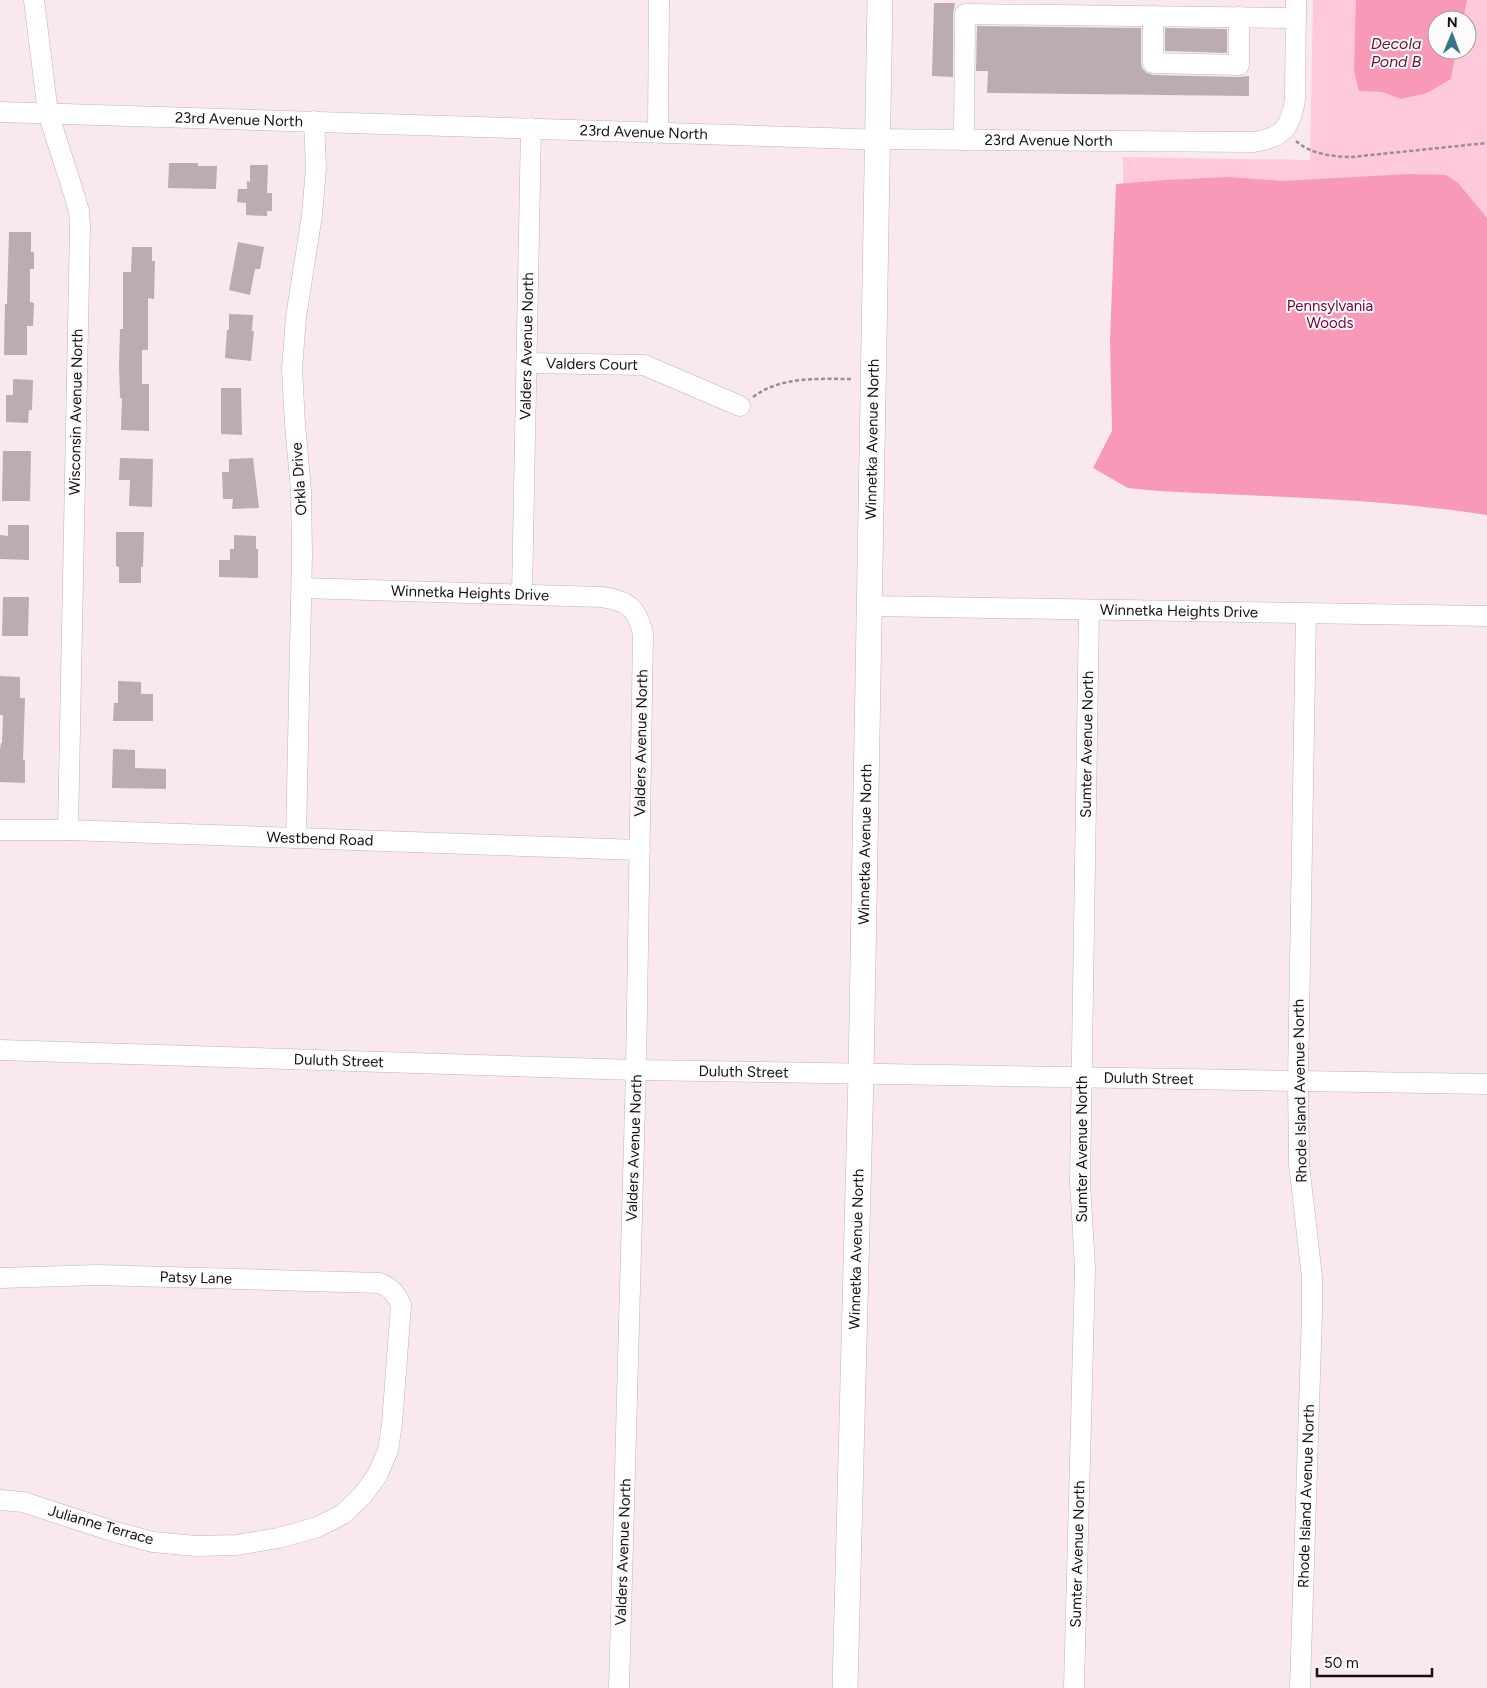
<svg xmlns="http://www.w3.org/2000/svg" width="1487" height="1688" font-family="Figtree,sans-serif">
	<style>
		.green { fill: #fec9d8; fill-rule: evenodd }
		.water { fill: #f89ab7 }
		.building { fill: #bbacb0 }
		.lines { fill: none; stroke-linecap: round; stroke-linejoin: round }
		.minor-casing { stroke: #c1b2b6; stroke-width: 21 }
		.major-casing { stroke: #c1b2b6; stroke-width: 26 }
		.path { stroke: #988d90; stroke-width: 2.5; stroke-dasharray: 4 2.5; stroke-linecap: butt }
		.minor { stroke: #fff; stroke-width: 20 }
		.major { stroke: #fff; stroke-width: 25 }
		.labels { text-anchor: middle; dominant-baseline: central; stroke-width: 4; stroke-linejoin: round; paint-order: stroke }
		.street-label { font-size: 15px; fill: #151011; stroke: #fdfafb }
		.park-label { font-size: 15px; fill: #720039; stroke: #fdfafb }
		.water-label { font-size: 16px; font-style: italic; fill: #641235; stroke: #fdfafb }
	</style>
	<rect width="100%" height="100%" fill="#f9e9ed"/>
	<path class="green" d="M1313,0h174v474l-362,-10 -2,-307 187,3zM1437,20h30v30h-30z"/>
	<g class="water">
		<path d="M1356,0h111l-4,20h-26v30h19l-5,29 -24,14 -26,6 -19,-7 -23,-1 -5,-21z"/>
		<path d="M1409,174l37,1 12,8 29,35v297c-109,-17 -218,-18 -328,-24l-31,-3 -35,-20 19,-37 -2,-91 6,-156 50,-4 62,-3 54,4z"/>
	</g>
	<g class="building">
		<path d="M934,3h21l-2,11v63l-21,-1z"/>
		<path d="M977,26l164,2v35l1,5 5,5 6,2 86,2 10,-1v20l-262,-3 1,-22h-12z"/>
		<path d="M1165,28l62,1v24l-62,-2z"/>
		<path d="M169,163h29v3h19l-1,23 -48,-1z"/>
		<path d="M250,165h18l-1,28h5v18h-5v5l-21,-1v-12l-9,-1 1,-13h9v-8l3,1z"/>
		<path d="M9,232h22v20h3v17h-4v33l4,1 -1,23h-6v29h-23l1,-51h2z"/>
		<path d="M238,242l26,5 -4,22h-5l-5,26 -21,-5z"/>
		<path d="M132,247h20v14h3l-1,38 -6,-1v52h-6v34h7v47l-28,-1 1,-32h-2l-1,-32 1,-37h3v-57h8z"/>
		<path d="M229,314l24,1 -1,16h2l-3,30 -26,-3 2,-28h2z"/>
		<path d="M13,379l20,1 -1,30h-3l-1,13 -22,-1v-27h7z"/>
		<path d="M221,388h20l1,47 -21,-1z"/>
		<path d="M3,451h28l-1,50h-28z"/>
		<path d="M120,458l33,1 -1,48 -23,-1 1,-26h-11z"/>
		<path d="M253,458l6,50 -27,1 1,-10h-10l-1,-27h7v-13z"/>
		<path d="M8,525h21v35l-29,-1v-24l8,1z"/>
		<path d="M116,532h28l-1,35h-2v16h-22v-16l-3,-1z"/>
		<path d="M234,535l22,1v13h2v29l-39,-1v-17h11v-11h4z"/>
		<path d="M3,597h26l-1,39h-26z"/>
		<path d="M0,676l20,1v21h5l-2,62h2v23l-25,-1v-32l1,-7h1l1,-28h-3z"/>
		<path d="M118,681l23,1v12h12v27h-40l1,-18h4z"/>
		<path d="M113,749l22,1v18l31,1v20l-54,-1z"/>
	</g>
	<g class="lines">
		<defs>
			<g id="minor">
				<path d="M34,0l14,113 26,81 5,17 1,15 -12,604"/>
				<path d="M1153,16v47l86,2v-48"/>
				<path id="s1" d="M0,112l857,27 397,3c29,-5 36,-13 41,-42l1,-100"/>
				<path d="M658,132l1,-132"/>
				<path d="M964,140l1,-126 331,4"/>
				<path id="s2" d="M526,363l118,2 96,41"/>
				<path id="s3" d="M302,588l300,9c26,4 35,10 41,37l-7,436 -17,618"/>
				<path id="s4" d="M522,594l9,-466"/>
				<path id="s5" d="M870,606l617,10"/>
				<path id="s6" d="M0,830h68l572,20"/>
				<path d="M296,838l6,-284 -1,-63 -6,-67 -3,-55 4,-52 16,-102 4,-47 -2,-47"/>
				<path id="s7" d="M0,1050l636,20 851,14"/>
				<path id="s8" d="M0,1278l97,-3 283,8c11,5 16,10 21,22l-9,119 -4,26 -10,24 -16,22 -19,18 -25,13 -40,11 -41,7 -41,1 -43,-4 -41,-11 -89,-29 -23,-2"/>
				<path id="s9" d="M1074,1688l10,-380 1,-40 -5,-86 9,-572"/>
				<path id="s10" d="M1300,1688l12,-375v-36l-13,-113 -1,-83 8,-467"/>
			</g>
			<g id="major">
				<path id="s11" d="M845,1688l16,-613 19,-1075"/>
			</g>
		</defs>
		<use href="#minor" class="minor-casing"/>
		<use href="#major" class="major-casing"/>
		<g class="path">
			<path d="M1296,141c14,13 38,16 56,16l135,-14"/>
			<path d="M753,397c28,-21 65,-18 98,-18"/>
		</g>
		<use href="#minor" class="minor"/>
		<use href="#major" class="major"/>
	</g>
	<g class="labels">
		<g class="street-label">
			<text stroke="none"><textPath href="#s1" startOffset="239">23rd Avenue North</textPath></text>
			<text stroke="none"><textPath href="#s1" startOffset="644">23rd Avenue North</textPath></text>
			<text stroke="none"><textPath href="#s1" startOffset="1049">23rd Avenue North</textPath></text>
			<text stroke="none"><textPath href="#s4" startOffset="248">Valders Avenue North</textPath></text>
			<text stroke="none"><textPath href="#s2" startOffset="66">Valders Court</textPath></text>
			<text transform="translate(76 412) rotate(-89)">Wisconsin Avenue North</text>
			<text stroke="none"><textPath href="#s11" startOffset="1249">Winnetka Avenue North</textPath></text>
			<text transform="translate(299 479) rotate(-94)">Orkla Drive</text>
			<text stroke="none"><textPath href="#s3" startOffset="168">Winnetka Heights Drive</textPath></text>
			<text stroke="none"><textPath href="#s5" startOffset="309">Winnetka Heights Drive</textPath></text>
			<text transform="translate(641 743) rotate(-89)">Valders Avenue North</text>
			<text stroke="none"><textPath href="#s9" startOffset="944">Sumter Avenue North</textPath></text>
			<text stroke="none"><textPath href="#s6" startOffset="320">Westbend Road</textPath></text>
			<text stroke="none"><textPath href="#s11" startOffset="844">Winnetka Avenue North</textPath></text>
			<text stroke="none"><textPath href="#s7" startOffset="339">Duluth Street</textPath></text>
			<text stroke="none"><textPath href="#s7" startOffset="744">Duluth Street</textPath></text>
			<text stroke="none"><textPath href="#s7" startOffset="1149">Duluth Street</textPath></text>
			<text transform="translate(1300 1091) rotate(-91)">Rhode Island Avenue North</text>
			<text transform="translate(634 1148) rotate(-88)">Valders Avenue North</text>
			<text transform="translate(1082 1149) rotate(-90)">Sumter Avenue North</text>
			<text stroke="none"><textPath href="#s11" startOffset="439">Winnetka Avenue North</textPath></text>
			<text stroke="none"><textPath href="#s8" startOffset="196">Patsy Lane</textPath></text>
			<text stroke="none"><textPath href="#s10" startOffset="192">Rhode Island Avenue North</textPath></text>
			<text transform="translate(101 1525) rotate(16)">Julianne Terrace</text>
			<text transform="translate(623 1552) rotate(-88)">Valders Avenue North</text>
			<text stroke="none"><textPath href="#s9" startOffset="134">Sumter Avenue North</textPath></text>
		</g>
		<g class="park-label">
			<text x="1330" y="306">Pennsylvania<tspan x="1330" dy="17">Woods</tspan></text>
		</g>
		<g class="water-label">
			<text x="1396" y="43">Decola<tspan x="1396" dy="18">Pond B</tspan></text>
		</g>
	</g>
	<g transform="translate(1452 35) rotate(1)"><circle r="24" fill="#fdfafb" stroke="#a09c9d"/>
	<path d="M0-4L9 19L0 12L-9 19Z" fill="#36758a"/>
	<text y="-8" font-size="14" font-weight="bold" text-anchor="middle" fill="#151011">N</text>
	</g>
	<path d="M1317 1668v8h115v-8" fill="none" stroke="#151011" stroke-width="2.5"/>
	<text x="1324" y="1668" font-size="15" fill="#151011" stroke="#fdfafb" stroke-width="4" paint-order="stroke">50 m</text>
</svg>
